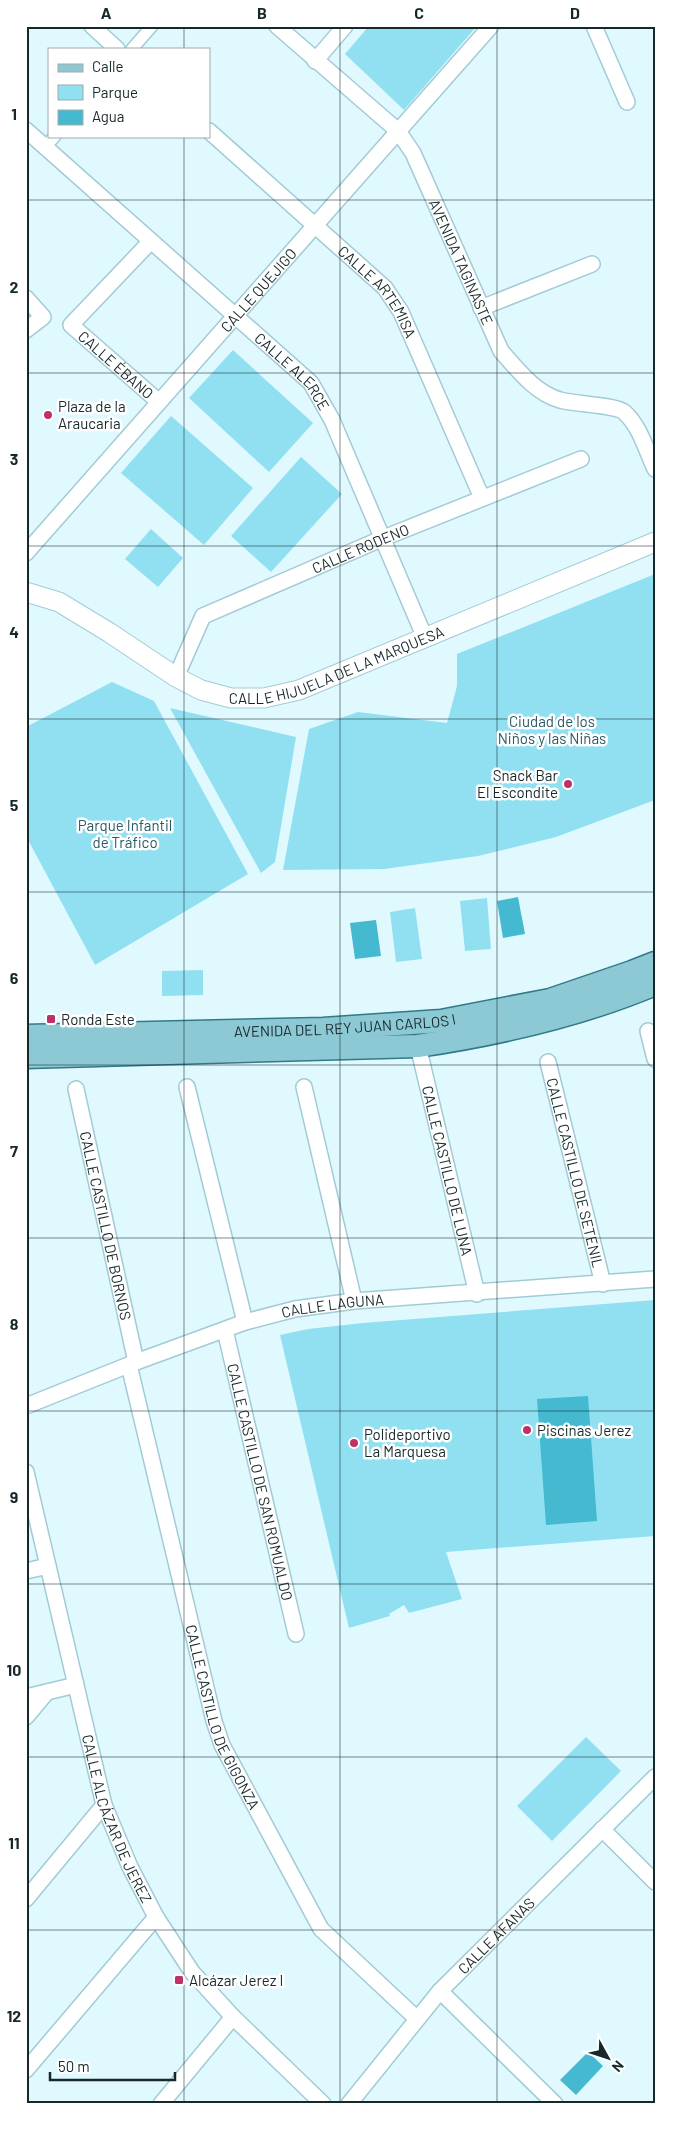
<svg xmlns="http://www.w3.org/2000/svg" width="681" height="2130" font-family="Barlow,sans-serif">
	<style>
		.green { fill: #90e0f2 }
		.water { fill: #44b9d0 }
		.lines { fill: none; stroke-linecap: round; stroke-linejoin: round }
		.pedestrian-casing { stroke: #a2cbd4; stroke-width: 14 }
		.minor-casing { stroke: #a2cbd4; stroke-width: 18 }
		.tertiary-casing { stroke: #a2cbd4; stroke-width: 21 }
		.primary-casing { stroke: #327987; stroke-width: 25 }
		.pedestrian { stroke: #fff; stroke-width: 11 }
		.minor { stroke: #fff; stroke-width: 15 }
		.tertiary { stroke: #fff; stroke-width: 19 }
		.primary { stroke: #8cc9d4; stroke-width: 22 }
		.grid { fill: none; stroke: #17282b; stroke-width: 1; stroke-opacity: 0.55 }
		.poi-dot { fill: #be3267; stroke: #fff; stroke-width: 2 }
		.labels { text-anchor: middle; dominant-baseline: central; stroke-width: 5; stroke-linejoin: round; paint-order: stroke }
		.street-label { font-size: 15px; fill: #17282b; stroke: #fff }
		.poi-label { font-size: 15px; fill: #17282b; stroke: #fff; text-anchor: start }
		.park-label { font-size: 15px; fill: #2a5a64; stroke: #fff }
		.neatline { fill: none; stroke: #17282b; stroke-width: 2 }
		.grid-label { font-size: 16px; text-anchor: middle; font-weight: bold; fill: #17282b }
	</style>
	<rect width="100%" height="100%" fill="#e0f9ff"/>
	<g class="green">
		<path d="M369,26h108l-73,84 -59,-56z"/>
		<path d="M233,350l80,73 -44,49 -80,-74z"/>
		<path d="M171,416l82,72 -49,57 -83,-72z"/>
		<path d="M301,457l41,37 -71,78 -40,-36z"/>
		<path d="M151,529l32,29 -25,29 -33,-28z"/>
		<path d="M655,574v226l-99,37 -78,19 -94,13 -101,1 26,-141 49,-17 89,11 10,-37v-32z"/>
		<path d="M112,682l42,19 94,173 -153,91 -69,-129v-109z"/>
		<path d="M170,708l126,29 -21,125 -14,11z"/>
		<path d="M487,898l4,51 -26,2 -5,-50z"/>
		<path d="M415,908l7,51 -26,3 -6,-50z"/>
		<path d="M203,970v25l-41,1v-25z"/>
		<path d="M655,1300v236l-209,16 16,47 -53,14 -5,-8 -15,9 1,2 -41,12 -69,-293 28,-6 55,-6z"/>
		<path d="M586,1737l35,34 -69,70 -35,-35z"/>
	</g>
	<g class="water">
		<path d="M518,897l7,37 -22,4 -6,-37z"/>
		<path d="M376,920l5,36 -26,3 -5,-36z"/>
		<path d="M588,1396l9,125 -51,4 -9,-126z"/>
		<path d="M588,2052l15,14 -27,29 -16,-15z"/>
	</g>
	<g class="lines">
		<defs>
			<g id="pedestrian">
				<path d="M132,49l20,-23"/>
				<path d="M45,147l10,-11"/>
			</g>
			<g id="minor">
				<path d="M92,26l25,23"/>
				<path id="s1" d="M277,26l121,105 15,22 88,198c16,18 34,42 59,49 13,4 56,5 64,12 16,14 22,38 31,57"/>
				<path d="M594,26l33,76"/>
				<path d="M315,61l30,-35"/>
				<path id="s2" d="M26,130l285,253 21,37 93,218"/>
				<path id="s3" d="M209,131l176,157 16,24 81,186"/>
				<path id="s4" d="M151,241l-80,84 88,77"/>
				<path d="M26,298l17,19 -17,13"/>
				<path d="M481,308l111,-44"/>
				<path id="s5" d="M26,553l465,-527"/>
				<path id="s6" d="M176,677l27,-61 178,-77 200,-80"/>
				<path d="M648,1031l7,28"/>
				<path id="s7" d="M418,1046l59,248"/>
				<path id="s8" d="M548,1062l55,222"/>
				<path d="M187,1087l58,235"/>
				<path d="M304,1087l50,214"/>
				<path id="s9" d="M76,1089l60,273"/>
				<path id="s10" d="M225,1330l71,304"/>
				<path id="s11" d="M129,1365l85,356 8,24 99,184 95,89"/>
				<path id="s12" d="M26,1406l110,-44 109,-40 50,-13 59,-8 301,-22"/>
				<path id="s13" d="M26,1472l78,333 26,62 26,50 36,55 41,45 90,87"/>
				<path d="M26,1571l22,-5"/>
				<path d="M26,1697l50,-12"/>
				<path d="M26,1717l21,-25"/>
				<path d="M602,1829l53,53"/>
				<path d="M26,1899l78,-94"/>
				<path d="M440,1991l115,113"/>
				<path d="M26,2070l130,-153"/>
				<path d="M161,2104l72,-87"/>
				<path id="s14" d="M349,2104l91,-113 215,-214"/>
			</g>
			<g id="tertiary">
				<path id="s15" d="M26,592l33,10 51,31 66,44 25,13 30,8h33l35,-8 356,-148"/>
			</g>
			<g id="primary">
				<path id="s16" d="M26,1036l297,-7 118,-8 109,-21 82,-28 23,-9"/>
				<path d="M26,1057l392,-11c81,-12 161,-30 237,-62"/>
			</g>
		</defs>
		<use href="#pedestrian" class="pedestrian-casing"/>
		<use href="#minor" class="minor-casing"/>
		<use href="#tertiary" class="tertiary-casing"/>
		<use href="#primary" class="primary-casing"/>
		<use href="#pedestrian" class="pedestrian"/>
		<use href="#minor" class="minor"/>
		<use href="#tertiary" class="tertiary"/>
		<use href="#primary" class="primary"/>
	</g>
	<path class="grid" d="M184,26v23M340,26v2078M497,26v2078M184,136v1968M26,200h629M26,373h629M26,546h629M26,719h629M26,892h629M26,1065h629M26,1238h629M26,1411h629M26,1584h629M26,1757h629M26,1930h629"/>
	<g class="poi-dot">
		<circle cx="48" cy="415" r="5"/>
		<circle cx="568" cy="784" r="5"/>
		<rect x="46" y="1014" width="10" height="10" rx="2.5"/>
		<circle cx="527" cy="1430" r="5"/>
		<circle cx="354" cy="1443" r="5"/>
		<rect x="174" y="1975" width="10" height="10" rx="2.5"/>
	</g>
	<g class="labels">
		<g class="street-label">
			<text stroke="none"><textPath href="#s1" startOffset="306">AVENIDA TAGINASTE</textPath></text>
			<text stroke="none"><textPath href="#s5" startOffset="351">CALLE QUEJIGO</textPath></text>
			<text stroke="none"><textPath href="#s3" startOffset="234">CALLE ARTEMISA</textPath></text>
			<text stroke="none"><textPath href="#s4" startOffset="176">CALLE ÉBANO</textPath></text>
			<text stroke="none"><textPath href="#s2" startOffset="360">CALLE ALERCE</textPath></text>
			<text stroke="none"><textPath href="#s6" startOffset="238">CALLE RODENO</textPath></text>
			<text stroke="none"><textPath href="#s15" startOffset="344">CALLE HIJUELA DE LA MARQUESA</textPath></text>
			<text stroke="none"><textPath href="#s16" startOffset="319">AVENIDA DEL REY JUAN CARLOS I</textPath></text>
			<text stroke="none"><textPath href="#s7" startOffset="128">CALLE CASTILLO DE LUNA</textPath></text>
			<text stroke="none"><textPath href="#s8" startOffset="114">CALLE CASTILLO DE SETENIL</textPath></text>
			<text stroke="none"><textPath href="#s9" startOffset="140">CALLE CASTILLO DE BORNOS</textPath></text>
			<text stroke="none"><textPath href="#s12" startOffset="324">CALLE LAGUNA</textPath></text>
			<text stroke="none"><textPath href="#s10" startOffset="156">CALLE CASTILLO DE SAN ROMUALDO</textPath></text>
			<text stroke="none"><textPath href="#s11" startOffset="365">CALLE CASTILLO DE GIGONZA</textPath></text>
			<text stroke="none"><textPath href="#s13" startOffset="359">CALLE ALCÁZAR DE JEREZ</textPath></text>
			<text stroke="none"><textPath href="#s14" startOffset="224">CALLE AFANAS</textPath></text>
		</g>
		<g class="poi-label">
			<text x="58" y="406">Plaza de la<tspan x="58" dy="17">Araucaria</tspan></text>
			<text x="558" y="775" text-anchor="end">Snack Bar<tspan x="558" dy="17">El Escondite</tspan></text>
			<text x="61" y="1019">Ronda Este</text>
			<text x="537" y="1430">Piscinas Jerez</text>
			<text x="364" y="1434">Polideportivo<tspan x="364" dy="17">La Marquesa</tspan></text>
			<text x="189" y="1980">Alcázar Jerez I</text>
		</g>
		<g class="park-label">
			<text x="552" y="721">Ciudad de los<tspan x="552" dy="17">Niños y las Niñas</tspan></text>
			<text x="125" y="825">Parque Infantil<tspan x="125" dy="17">de Tráfico</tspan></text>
		</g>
	</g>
	<rect width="681" height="2130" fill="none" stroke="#ffffff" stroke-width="55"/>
	<rect x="48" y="48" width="162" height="90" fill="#ffffff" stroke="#a2a9aa"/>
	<rect x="58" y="64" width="25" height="8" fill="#8cc9d4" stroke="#a2a9aa"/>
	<text x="92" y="72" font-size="15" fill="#17282b">Calle</text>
	<rect x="58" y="85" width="25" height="15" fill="#90e0f2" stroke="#a2a9aa"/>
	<text x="92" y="98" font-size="15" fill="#17282b">Parque</text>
	<rect x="58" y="110" width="25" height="15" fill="#44b9d0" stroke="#a2a9aa"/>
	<text x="92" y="122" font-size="15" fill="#17282b">Agua</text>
	<g transform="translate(608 2058) rotate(130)" stroke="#ffffff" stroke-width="4" paint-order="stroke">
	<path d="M0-4L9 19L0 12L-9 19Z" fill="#17282b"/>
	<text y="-8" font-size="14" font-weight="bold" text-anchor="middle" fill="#17282b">N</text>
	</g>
	<path d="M50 2072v8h125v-8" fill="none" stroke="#17282b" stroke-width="2.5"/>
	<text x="58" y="2072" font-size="15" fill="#17282b" stroke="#ffffff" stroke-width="4" paint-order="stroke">50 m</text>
	<rect x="28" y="28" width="626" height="2074" class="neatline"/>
	<g class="grid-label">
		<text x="106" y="19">A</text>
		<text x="262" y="19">B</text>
		<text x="419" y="19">C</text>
		<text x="575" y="19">D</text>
		<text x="14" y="120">1</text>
		<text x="14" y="293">2</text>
		<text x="14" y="465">3</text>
		<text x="14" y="638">4</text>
		<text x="14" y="811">5</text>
		<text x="14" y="984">6</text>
		<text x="14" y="1157">7</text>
		<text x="14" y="1330">8</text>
		<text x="14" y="1503">9</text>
		<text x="14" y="1676">10</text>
		<text x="14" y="1849">11</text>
		<text x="14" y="2022">12</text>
	</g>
</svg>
